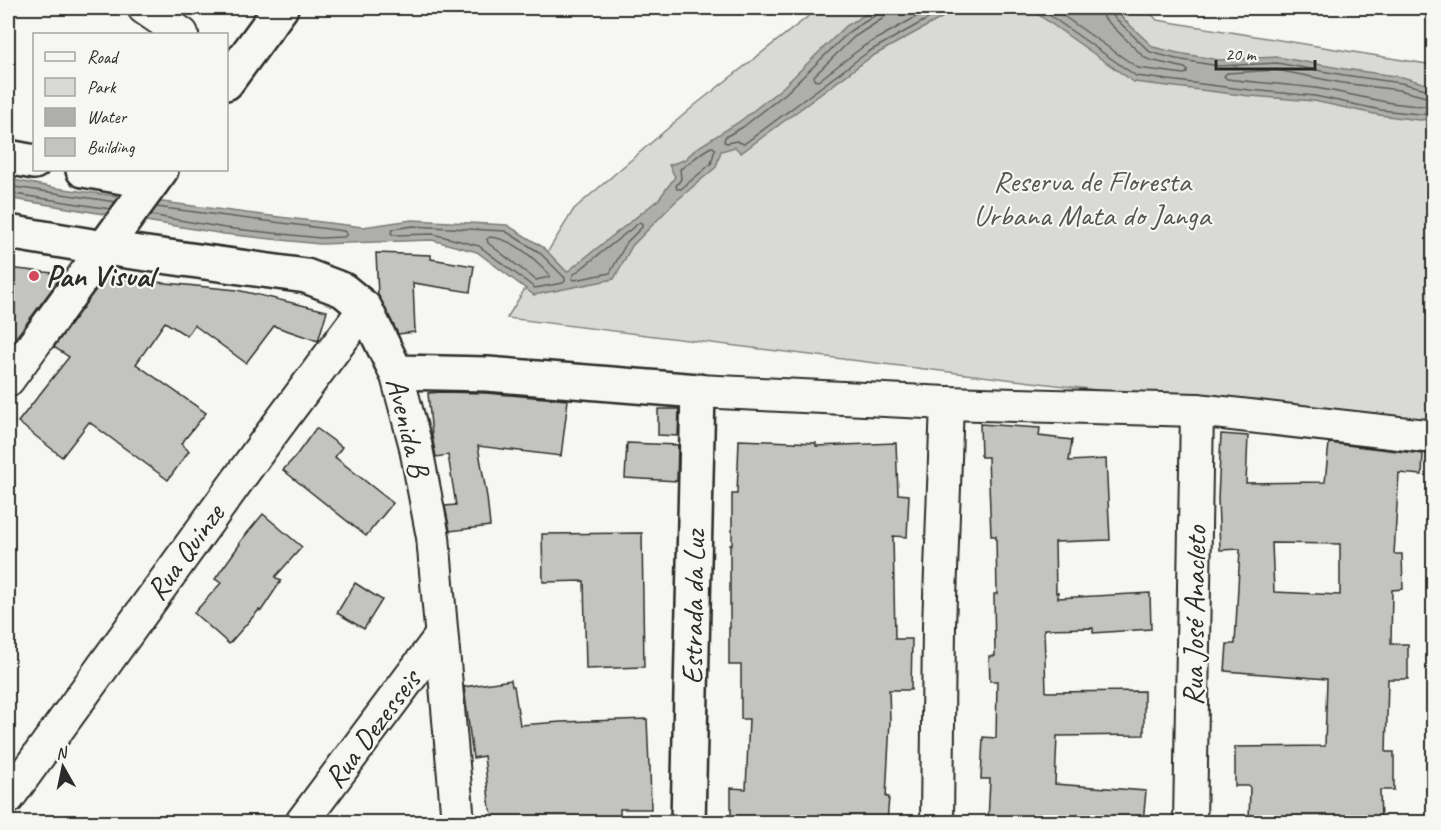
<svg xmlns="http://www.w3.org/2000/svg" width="1441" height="830" font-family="Caveat,sans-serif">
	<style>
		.green { fill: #d9d9d5; stroke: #828280; stroke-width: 1.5 }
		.water { fill: #aeaeab; stroke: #7a7a78; stroke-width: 1.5 }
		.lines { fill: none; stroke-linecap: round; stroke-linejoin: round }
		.shore { stroke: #5f5f5e; stroke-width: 1.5 }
		.building { fill: #c3c3c0; stroke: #2b2b2b; stroke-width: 1.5; fill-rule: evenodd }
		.street-casing { stroke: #2b2b2b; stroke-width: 36 }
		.secondary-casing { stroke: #2b2b2b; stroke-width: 38 }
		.street { stroke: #f6f6f2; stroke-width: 32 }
		.secondary { stroke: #f6f6f2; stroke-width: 33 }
		.poi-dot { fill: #d1495b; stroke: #f6f6f2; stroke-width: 2 }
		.labels { text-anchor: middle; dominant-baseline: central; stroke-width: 4.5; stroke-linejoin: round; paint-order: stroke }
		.park-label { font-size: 30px; fill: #565656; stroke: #f6f6f2 }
		.poi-label { font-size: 30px; font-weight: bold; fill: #2b2b2b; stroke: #f6f6f2; text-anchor: start }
		.street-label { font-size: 30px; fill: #2b2b2b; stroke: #f6f6f2 }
	</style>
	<rect width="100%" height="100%" fill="#f6f6f2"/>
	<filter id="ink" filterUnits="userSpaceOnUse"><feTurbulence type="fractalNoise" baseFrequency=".0167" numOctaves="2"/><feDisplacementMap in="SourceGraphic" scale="12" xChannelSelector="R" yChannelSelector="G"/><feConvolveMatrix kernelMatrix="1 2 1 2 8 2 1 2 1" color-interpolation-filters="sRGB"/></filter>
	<g filter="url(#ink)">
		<path class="green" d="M819,8h327l11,12 276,45v366l-926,-113 67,-109 121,-104z"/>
		<g class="water">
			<path d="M876,8h93l-24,8 -74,41 -130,96 -6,-6 -14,4 -5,16 -41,35 -43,44 -18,33 -80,16 -57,-43 -45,-12 -112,4 -96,-10 -216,-36v-19l48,9 198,26 109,13 49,-7 95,5 36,22 24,25 92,-73 16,-22 -6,-12 15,-5 13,-12 42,-26 43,-34 64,-62z"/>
			<path d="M1029,8h83l41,39 25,6 41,7 58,-3 68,12 57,8 31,9v33l-14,1 -40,-5 -65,-14 -64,-5 -116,-14z"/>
		</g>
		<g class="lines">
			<g class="shore">
				<path d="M878,8l-2,7 -26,16 -64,62 -43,34 -18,10 -1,5 3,1 9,-2 8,3 124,-92 74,-41 9,-3"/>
				<path d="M886,8l-1,6 -3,5 -28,18 -40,39v4l4,1 46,-35 68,-38"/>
				<path d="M1039,8l97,68 114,14 65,6 66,14 38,4h15"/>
				<path d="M1052,8l86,60 46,6 3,-1v-3l-2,-2 -35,-8 -5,-2 -40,-39 -3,-5 -1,-6"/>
				<path d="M1109,8l2,6 39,38 26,7 43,7 58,-3 67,12 57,8 33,8"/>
				<path d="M1434,99l-35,-9 -57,-7 -65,-13 -50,3 -3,3 3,3c29,4 59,5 88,9 41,6 75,19 119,18"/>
				<path d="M711,147h2l2,2 -4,15 -30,25h-4l-1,-3 5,-7 -1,-10c11,-6 19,-16 31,-22z"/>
				<path d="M8,186l108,16"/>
				<path d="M8,193l102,16"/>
				<path d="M150,215l75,13 95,10 24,-1 3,-3 -3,-3 -188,-24"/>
				<path d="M640,222l2,2v3l-15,15 -17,31 -35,7 -3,-1 1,-4z"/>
				<path d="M413,226l92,5 34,21 26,26v3l-2,2 -28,5 -56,-42 -46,-12 -40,1 -2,-2 2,-4z"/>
				<path d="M490,237c23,2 43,20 59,37v3l-13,3 -48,-37 -1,-4z"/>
			</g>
		</g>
		<g class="building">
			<path d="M376,253l55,2v4l43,7 -4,26 -57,-9 2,49 -17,2 -20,-39z"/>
			<path d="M8,268l55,6 -39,53 -16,20z"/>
			<path d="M105,277l132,13 90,21 -9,30 -44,-15 -28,37 -52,-38 -7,11 -22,-14 -29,42 70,49 -25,31 8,7 -21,29 -79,-58 -27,35 -44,-35 51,-65 -15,-10z"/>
			<path d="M441,392l45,1 82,7 -7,56 -83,-10 9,51 3,29 -40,5 -5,-25 11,-1 -8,-50 -12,2 -4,-21 -4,-43z"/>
			<path d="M658,409h21l-1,27 -20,-1z"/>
			<path d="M980,424l60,4 -1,8 33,4 -3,21 37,-2 4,81 -55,2 1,51 2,-1v6l92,-5 1,36 -58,4v-5l-49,1 2,63 98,-1v44l-87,1 -2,48 91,7 -3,31h-155l2,-43h-9l2,-42 13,1 1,-57h-7l-1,-25h6l-1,-62h3l-1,-58h-5l-3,-79h-7z"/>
			<path d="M316,428l26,19 -7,10 58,46 -27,33 -83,-66 12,-13z"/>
			<path d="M1221,434l27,2 -2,47 79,-1 4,-39 94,11 -1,21 -23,-2 -5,81h8l1,35 -11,1 -1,54h17v35h-20l-2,73h8v38h-14l1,32h-132l1,-36h-15v-39l90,-1 2,-67 -102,-8 2,-27h8l5,-95 -20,1 -2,-51zM1272,543l68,1v51l-66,-3z"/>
			<path d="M739,440l77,3v3l80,-3 2,51 11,1 -2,42 -14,-1 2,103h17l-1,51h-22l1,31 -4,76h3l-2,25h-156v-34l15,1 3,-70h-8v-54h-12v-37h1v-83h2v-51h5z"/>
			<path d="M627,443l51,2 -1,36 -52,-3z"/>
			<path d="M263,514l39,33 -27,30 6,4 -20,30 -2,-1 -30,34 -35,-31 27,-30 -6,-4 25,-35 -1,-1z"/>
			<path d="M642,533l2,134 -58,2 -2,-88 -41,1 -1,-48z"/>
			<path d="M355,583l27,17 -18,29 -27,-16z"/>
			<path d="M511,680l1,6h2l6,39 41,-3 86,-3 2,47h1l1,43h-31v13h-127l-2,-13h-1l-6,-53 -11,2 -9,-71z"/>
		</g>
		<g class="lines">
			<defs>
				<g id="street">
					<path d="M144,8l38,26"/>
					<path d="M396,372l19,71 18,94 25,285"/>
					<path d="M8,380l96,-132"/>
					<path d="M698,391l249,12 250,7 237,27"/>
					<path d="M8,798l261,-361 96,-129"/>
					<path d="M302,822l139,-186"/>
					<path d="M937,822l2,-196 8,-223"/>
					<path d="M1190,822l7,-412"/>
				</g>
				<g id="secondary">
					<path d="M226,83l55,-75"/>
					<path d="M8,157l26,5"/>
					<path d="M83,170l69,12"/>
					<path d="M8,232l96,16 202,28 37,14 22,18 31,64 91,2 211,17 -10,431"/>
					<path d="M104,248l57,-78"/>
				</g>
			</defs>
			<use href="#street" class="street-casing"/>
			<use href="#secondary" class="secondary-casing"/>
			<use href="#street" class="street"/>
			<use href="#secondary" class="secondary"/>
		</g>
	</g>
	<circle class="poi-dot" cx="34" cy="276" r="6"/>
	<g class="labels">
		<g class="park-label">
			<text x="1092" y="181">Reserva de Floresta<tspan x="1092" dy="34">Urbana Mata do Janga</tspan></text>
		</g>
		<g class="poi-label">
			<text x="46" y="276">Pan Visual</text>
		</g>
		<g class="street-label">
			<text transform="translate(408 427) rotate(76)">Avenida B</text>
			<text transform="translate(185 552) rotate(-54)">Rua Quinze</text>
			<text transform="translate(693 607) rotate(-89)">Estrada da Luz</text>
			<text transform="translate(1194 616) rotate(-89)">Rua José Anacleto</text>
			<text transform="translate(372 729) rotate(-53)">Rua Dezesseis</text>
		</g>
	</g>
	<rect width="1441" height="830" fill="none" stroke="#f6f6f2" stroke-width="30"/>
	<rect x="15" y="15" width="1411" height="800" fill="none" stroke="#2b2b2b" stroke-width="2" filter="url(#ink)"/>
	<rect x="33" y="33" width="195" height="138" fill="#f6f6f2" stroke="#a5a5a2" stroke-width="1.5"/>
	<rect x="45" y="52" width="30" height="9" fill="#f6f6f2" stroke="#a5a5a2" stroke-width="1.5"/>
	<text x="87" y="63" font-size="18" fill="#2b2b2b">Road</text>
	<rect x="45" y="78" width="30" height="18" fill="#d9d9d5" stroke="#a5a5a2" stroke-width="1.5"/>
	<text x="87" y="93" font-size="18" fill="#2b2b2b">Park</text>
	<rect x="45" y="108" width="30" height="18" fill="#aeaeab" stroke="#a5a5a2" stroke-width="1.5"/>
	<text x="87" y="123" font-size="18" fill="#2b2b2b">Water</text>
	<rect x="45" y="138" width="30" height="18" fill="#c3c3c0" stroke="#a5a5a2" stroke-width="1.5"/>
	<text x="87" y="153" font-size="18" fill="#2b2b2b">Building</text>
	<g transform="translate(63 767) rotate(351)" stroke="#f6f6f2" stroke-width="4.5" paint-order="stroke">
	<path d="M0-4.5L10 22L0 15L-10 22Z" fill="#2b2b2b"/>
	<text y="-9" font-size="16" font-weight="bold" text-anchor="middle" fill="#2b2b2b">N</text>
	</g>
	<path d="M1216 60v9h99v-9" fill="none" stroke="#2b2b2b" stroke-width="3"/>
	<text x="1225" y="60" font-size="18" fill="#2b2b2b" stroke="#f6f6f2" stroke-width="4.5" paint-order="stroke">20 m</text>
</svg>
